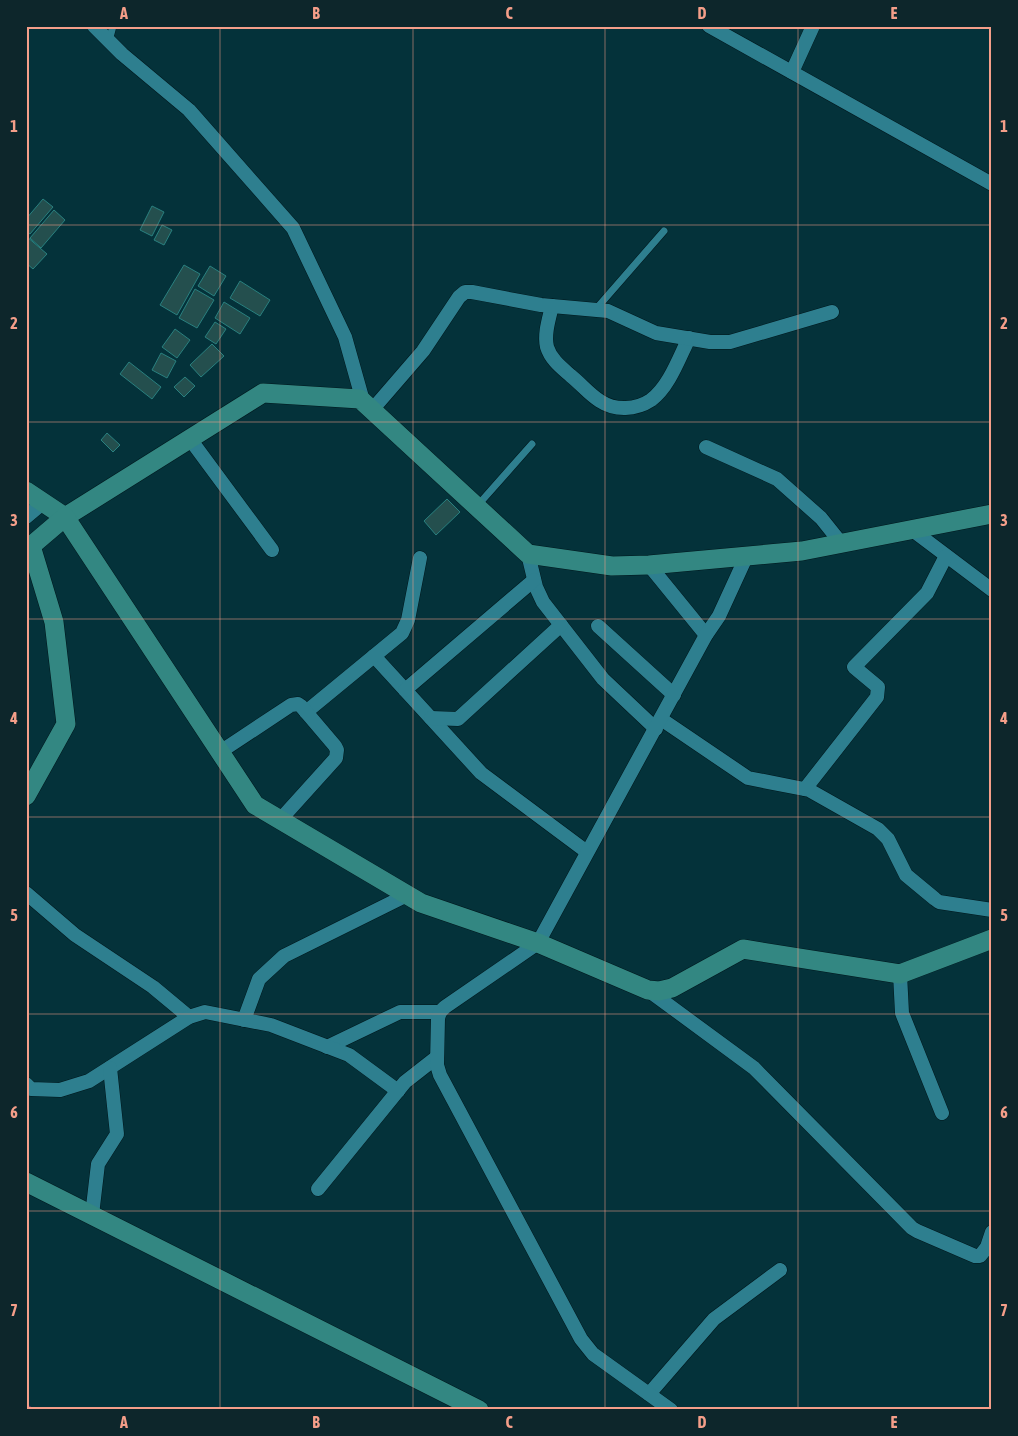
<svg xmlns="http://www.w3.org/2000/svg" width="1018" height="1436" font-family="'Asap Condensed',sans-serif">
	<style>
		.lines { fill: none; stroke-linecap: round; stroke-linejoin: round }
		.stream { stroke: #6d2c63; stroke-width: 4.5 }
		.building { fill: #244f4e; stroke: #29807f }
		.lane-casing { stroke: #01181d; stroke-width: 8 }
		.street-casing { stroke: #01181d; stroke-width: 15 }
		.secondary-casing { stroke: #01181d; stroke-width: 20 }
		.lane { stroke: #2e7f8f; stroke-width: 7 }
		.street { stroke: #2e7f8f; stroke-width: 14 }
		.secondary { stroke: #338782; stroke-width: 19 }
		.grid { fill: none; stroke: #f49e89; stroke-width: 1; stroke-opacity: 0.55 }
		.neatline { fill: none; stroke: #f49e89; stroke-width: 2 }
		.grid-label { font-size: 16px; text-anchor: middle; font-weight: bold; fill: #f49e89 }
	</style>
	<rect width="100%" height="100%" fill="#04323a"/>
	<g class="lines">
		<path class="stream" d="M26,1406l6,4"/>
	</g>
	<g class="building">
		<path d="M43,199l10,8 -23,27 -4,-3v-12z"/>
		<path d="M152,206l12,6 -12,24 -12,-6z"/>
		<path d="M54,210l11,10 -24,28 -11,-10z"/>
		<path d="M162,225l10,5 -8,15 -10,-5z"/>
		<path d="M26,236l21,18 -14,15 -7,-6z"/>
		<path d="M184,265l16,9 -23,41 -17,-10z"/>
		<path d="M210,266l16,10 -12,20 -16,-10z"/>
		<path d="M240,281l30,19 -10,16 -30,-18z"/>
		<path d="M195,289l19,11 -17,28 -18,-10z"/>
		<path d="M224,302l26,16 -10,16 -25,-16z"/>
		<path d="M215,322l11,7 -10,15 -11,-7z"/>
		<path d="M175,329l15,11 -13,18 -15,-11z"/>
		<path d="M212,344l12,12 -23,21 -11,-12z"/>
		<path d="M161,353l15,8 -9,17 -15,-8z"/>
		<path d="M129,362l32,25 -9,12 -32,-25z"/>
		<path d="M185,377l10,9 -11,11 -10,-10z"/>
		<path d="M107,433l13,12 -7,7 -12,-12z"/>
		<path d="M447,499l13,13 -24,23 -12,-14z"/>
	</g>
	<g class="lines">
		<defs>
			<g id="lane">
				<path d="M109,41l4,-15"/>
				<path d="M596,309l68,-78"/>
				<path d="M478,505l54,-61"/>
			</g>
			<g id="street">
				<path d="M94,26l28,28 67,56 104,118 52,109 18,64"/>
				<path d="M709,26l283,158"/>
				<path d="M792,72l21,-46"/>
				<path d="M552,306c-3,13 -8,28 -5,41 4,13 15,21 24,29 10,8 19,19 29,25 15,10 36,9 51,-1 18,-13 28,-42 38,-62"/>
				<path d="M372,410l51,-59 36,-54 6,-5h7l69,13 67,6 48,22 54,9h20l102,-30"/>
				<path d="M190,439l82,111"/>
				<path d="M706,447l71,32 44,39 20,25"/>
				<path d="M26,517l18,-15"/>
				<path d="M911,529l81,61"/>
				<path d="M528,554l8,33 7,15 60,77 53,50"/>
				<path d="M649,565l57,70"/>
				<path d="M598,626l76,69"/>
				<path d="M374,656l107,117 106,79"/>
				<path d="M405,690l129,-110"/>
				<path d="M306,712l96,-79 6,-13 12,-62"/>
				<path d="M431,718l27,1 103,-94"/>
				<path d="M661,719l87,59 61,12 69,39 10,10 18,36 29,24 4,3 53,8"/>
				<path d="M220,752l71,-47 7,-1 3,2 34,40 2,4 -1,8 -56,62"/>
				<path d="M805,789l72,-92 1,-10 -24,-20 73,-74 19,-37"/>
				<path d="M26,893l49,42 78,52 36,30"/>
				<path d="M900,974l2,39 40,100"/>
				<path d="M648,990l106,78 158,160 5,3 58,25h5l7,-9 5,-15"/>
				<path d="M244,1020l15,-41 25,-23 123,-61"/>
				<path d="M327,1047l73,-35h40"/>
				<path d="M26,1084l5,5 29,1 29,-9 100,-64 16,-5 66,13 78,30 49,36"/>
				<path d="M318,1189l87,-107 32,-25"/>
				<path d="M92,1215l6,-51 19,-30 -7,-66"/>
				<path d="M649,1394l65,-75 66,-49"/>
				<path d="M671,1410l-78,-56 -12,-15 -141,-264 -3,-10 1,-47 2,-6 5,-5 93,-64 168,-308 13,-19 28,-61"/>
			</g>
			<g id="secondary">
				<path d="M26,491l39,26 198,-124 97,6 168,155 84,12 37,-1 153,-14 190,-37"/>
				<path d="M26,796l40,-72 -12,-102 -23,-76 34,-29 190,288 166,98 117,40 110,47 11,1 13,-3 71,-39 157,25 92,-35"/>
				<path d="M26,1182l453,228"/>
			</g>
		</defs>
		<use href="#lane" class="lane-casing"/>
		<use href="#street" class="street-casing"/>
		<use href="#secondary" class="secondary-casing"/>
		<use href="#lane" class="lane"/>
		<use href="#street" class="street"/>
		<use href="#secondary" class="secondary"/>
	</g>
	<path class="grid" d="M220,26v1384M413,26v1384M605,26v1384M798,26v1384M26,225h966M26,422h966M26,619h966M26,817h966M26,1014h966M26,1211h966"/>
	<rect width="1018" height="1436" fill="none" stroke="#0d262b" stroke-width="55"/>
	<rect x="28" y="28" width="962" height="1380" class="neatline"/>
	<g class="grid-label">
		<text x="124" y="19">A</text>
		<text x="316" y="19">B</text>
		<text x="509" y="19">C</text>
		<text x="702" y="19">D</text>
		<text x="894" y="19">E</text>
		<text x="14" y="132">1</text>
		<text x="1004" y="132">1</text>
		<text x="14" y="329">2</text>
		<text x="1004" y="329">2</text>
		<text x="14" y="526">3</text>
		<text x="1004" y="526">3</text>
		<text x="14" y="724">4</text>
		<text x="1004" y="724">4</text>
		<text x="14" y="921">5</text>
		<text x="1004" y="921">5</text>
		<text x="14" y="1118">6</text>
		<text x="1004" y="1118">6</text>
		<text x="14" y="1316">7</text>
		<text x="1004" y="1316">7</text>
		<text x="124" y="1428">A</text>
		<text x="316" y="1428">B</text>
		<text x="509" y="1428">C</text>
		<text x="702" y="1428">D</text>
		<text x="894" y="1428">E</text>
	</g>
</svg>
